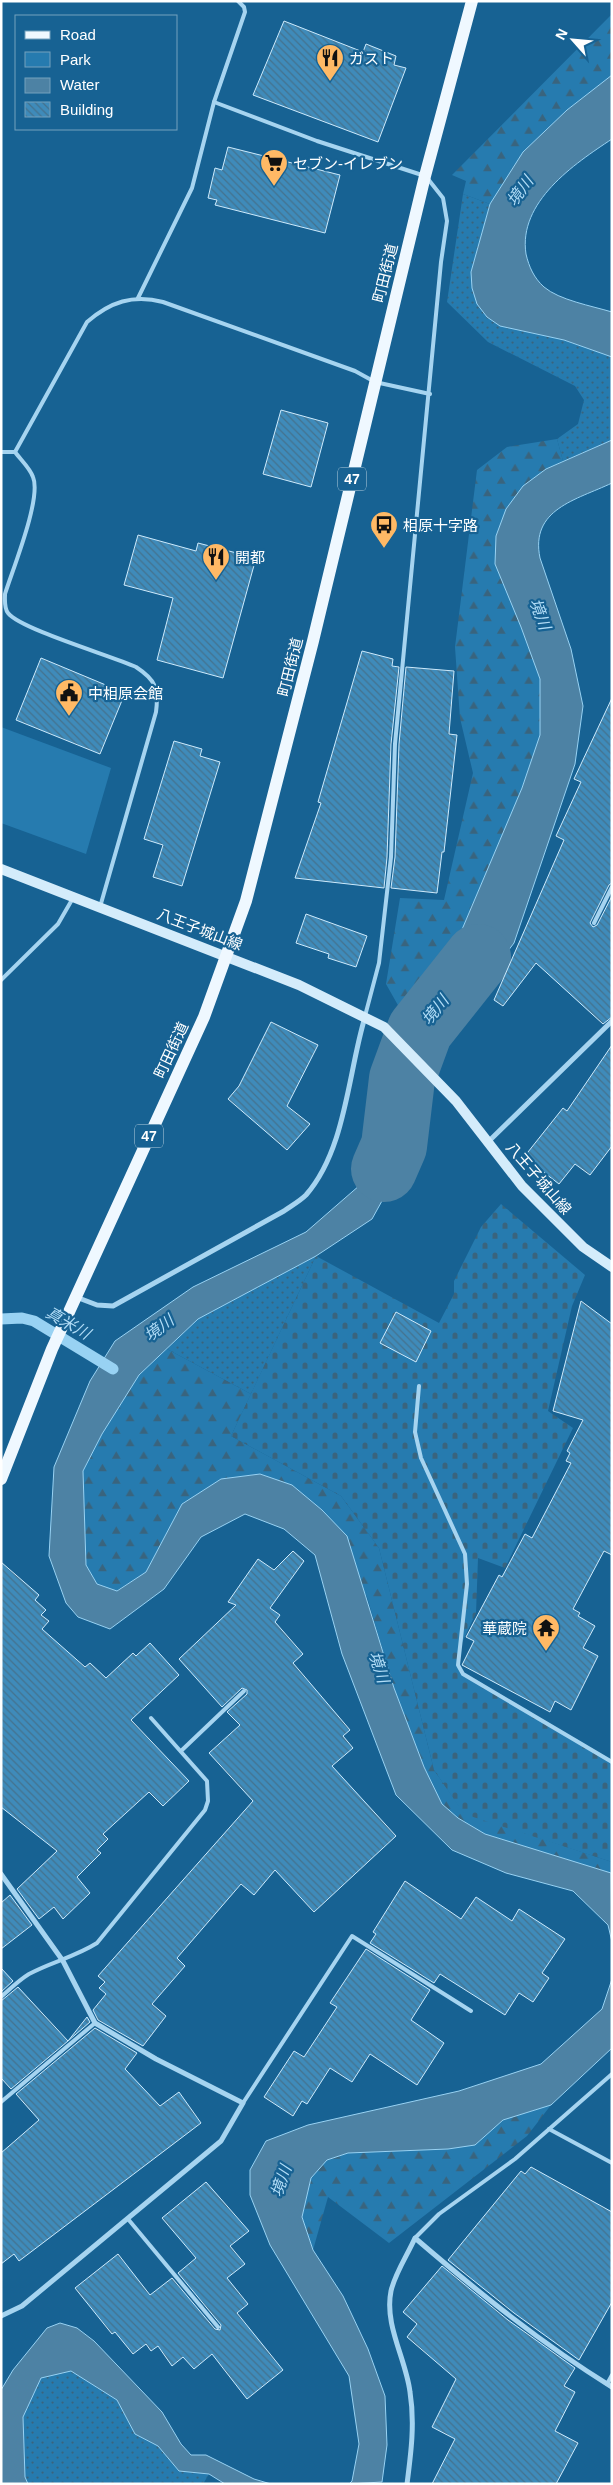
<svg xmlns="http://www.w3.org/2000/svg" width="613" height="2485" font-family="Helvetica,'Noto Sans JP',sans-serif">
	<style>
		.grass { fill: url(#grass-dots) }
		.forest { fill: url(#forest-firs) }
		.cemetery { fill: url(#cemetery-stones) }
		.park { fill: #267baf }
		.water { fill: #4d82a4; stroke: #98d2f3 }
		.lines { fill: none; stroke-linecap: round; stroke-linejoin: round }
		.stream { stroke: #98d2f3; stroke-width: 11 }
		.river { stroke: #4d82a4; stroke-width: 66 }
		.building { fill: url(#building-back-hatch); stroke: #cdeafc }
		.service { stroke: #a6d4f0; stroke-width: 4 }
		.minor { stroke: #a6d4f0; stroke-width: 5 }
		.secondary { stroke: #d4ecfb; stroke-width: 10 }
		.primary { stroke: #eff8ff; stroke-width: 12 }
		.labels { text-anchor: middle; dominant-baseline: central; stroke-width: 4.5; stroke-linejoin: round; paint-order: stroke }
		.shield { fill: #176293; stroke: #b9d0df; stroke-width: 1 }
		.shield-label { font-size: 14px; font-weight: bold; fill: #fff }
		.poi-label { font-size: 15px; fill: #fff; stroke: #176293; text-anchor: start }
		.street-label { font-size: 15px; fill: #fff; stroke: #176293 }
		.water-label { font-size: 16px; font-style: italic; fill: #b2ddf7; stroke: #176293 }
	</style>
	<defs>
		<pattern id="grass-dots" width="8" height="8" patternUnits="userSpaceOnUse" patternTransform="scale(1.25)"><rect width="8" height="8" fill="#267baf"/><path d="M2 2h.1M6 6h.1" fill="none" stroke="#39647e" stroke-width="1.8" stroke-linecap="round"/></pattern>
		<pattern id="forest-firs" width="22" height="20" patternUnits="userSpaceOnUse" patternTransform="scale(1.25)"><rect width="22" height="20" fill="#267baf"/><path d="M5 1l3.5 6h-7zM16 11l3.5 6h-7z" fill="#39647e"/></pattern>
		<pattern id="cemetery-stones" width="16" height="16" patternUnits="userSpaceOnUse" patternTransform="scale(1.25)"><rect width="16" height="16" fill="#267baf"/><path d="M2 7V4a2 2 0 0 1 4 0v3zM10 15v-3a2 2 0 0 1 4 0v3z" fill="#39647e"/></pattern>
		<pattern id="building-back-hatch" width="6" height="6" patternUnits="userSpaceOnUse" patternTransform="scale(1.25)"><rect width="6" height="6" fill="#3f8bba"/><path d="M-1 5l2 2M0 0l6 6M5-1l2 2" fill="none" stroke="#44728e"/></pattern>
	</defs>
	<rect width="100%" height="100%" fill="#176293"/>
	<g class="grass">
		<path d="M463,194l27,10 -19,68 93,68 48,17v83l-49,21 -6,-22 21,-15 6,-24 -9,-14 -87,-44 -41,-40z"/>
		<path d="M316,1256l-65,138 -84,-45 31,-30z"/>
		<path d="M71,2370l46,30 18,34 23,12 21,25 30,3 -6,10h-175l-3,-7 -2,-60 18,-39z"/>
	</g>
	<g class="forest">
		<path d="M612,14v61l-45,35 -44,42 -33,52 -27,-10 3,-13 -14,-6z"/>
		<path d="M557,439l6,22 -17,8 -25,158 19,52v56l-18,53 -67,158 -56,61 -13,-23 14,-86 44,2 29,-127 -13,-55 -5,-71 22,-177 30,-23z"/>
		<path d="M167,1349l84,45 -20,42 110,60 38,52 55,222 30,43 148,49 -1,11 -126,-39 -27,-16 -16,-14 -18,-37 -30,-79 -27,-91 -45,-87 -30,-25 -32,-11 -39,5 -39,25 -36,68 -30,19 -19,-7 -11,-19 -3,-94 19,-37 37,-59z"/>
		<path d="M551,2105l-24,31 -138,107 -61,-46 -15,53 -11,-33 9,-39 16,-18 21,-7 100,-4 27,-4 28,-25z"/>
	</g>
	<path class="cemetery" d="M501,1204l84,71 -13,31 -24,105 25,17 -68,140 -27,-10 -2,55 -17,36v20l153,93v100l-148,-48 -30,-44 -55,-222 -38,-52 -110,-60 85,-180 123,67 15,-29v-13l27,-54z"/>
	<path class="park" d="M1,727l110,41 -25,86 -85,-31z"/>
	<g class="water">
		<path d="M612,75v64c-38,25 -94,63 -86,115 3,13 8,24 18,33 15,13 48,19 68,25v45l-48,-17 -64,-14 -13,-9 -10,-13 -5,-16 -1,-16 19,-68 33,-52 44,-42z"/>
		<path d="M612,440v43c-36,17 -82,26 -72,75l31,91 12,57 -8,58 -61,179 -78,103 -37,-39 56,-61 67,-158 18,-53v-56l-19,-52 -26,-63 1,-28 10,-27 17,-23 23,-17z"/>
		<path d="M376,1063l40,25 -7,64 -37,67 -56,37 -118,63 -59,56 -37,59 -19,37 3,94 11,19 20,7 29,-19 36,-68 39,-25 39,-5 32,11 30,25 25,26 47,152 30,79 18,37 16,14 27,16 126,39 1,69 -4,-17 -35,-34 -67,-18 -54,-23 -56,-55 -54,-141 -27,-99 -31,-26 -39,-15 -44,23 -37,52 -54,40 -32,-12 -12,-14 -17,-47 5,-89 36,-86 25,-40 78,-54 113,-55 54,-47 22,-54z"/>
		<path d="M612,1979v69l-61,57 -48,15 -28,25 -27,4 -100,4 -21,7 -16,18 -9,39 11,33 30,46 25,53 17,47 2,49 -5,37 -33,2 3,-3 7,-37 -10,-68 -79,-131 -20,-50v-25l16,-29 42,-16 151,-34 82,-27 61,-55z"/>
		<path d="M60,2323l17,5 17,13 68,71 19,32 10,11h15l48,24 17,5h-46l-16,-10 -30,-3 -21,-25 -23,-12 -18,-34 -46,-29 -30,7 -18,39 2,60 3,7h-27v-94l12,-20 34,-42z"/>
	</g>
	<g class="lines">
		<path class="stream" d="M1,1319l21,-1 12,3 79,48"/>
		<path class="river" d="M384,1169l10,-23 8,-67 18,-49 58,-73"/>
	</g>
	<g class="building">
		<path d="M284,21l79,31 3,-8 30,12 -2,9 12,3 -28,74 -125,-47z"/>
		<path d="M228,147l112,28 -15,58 -110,-28 2,-5 -9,-2 7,-30 7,2z"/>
		<path d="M281,410l47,13 -17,64 -48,-13z"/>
		<path d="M138,535l58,16 2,-8 58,15 -33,120 -66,-18 16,-62 -49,-13z"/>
		<path d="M362,651l31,8 -1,7 7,1 -8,77 -4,113 -3,31 -89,-10 26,-75 -3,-1z"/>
		<path d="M41,658l84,35 -25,61 -84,-34z"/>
		<path d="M406,667l48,4 -5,63 8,1 -13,117h-2l-5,41 -46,-5 4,-31 4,-113z"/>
		<path d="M612,698v185l-3,2 -19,38 3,4 4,-2 15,-29v121l-9,7 -67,-61 -33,43 -9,-6 70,-160 -8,-4 25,-54 -7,-3z"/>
		<path d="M174,741l28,8 -2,7 20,6 -38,124 -29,-9 10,-32 -19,-6z"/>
		<path d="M306,914l61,22 -11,31 -28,-9 1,-4 -33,-11z"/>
		<path d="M271,1022l47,23 -31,61 23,18 -23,26 -59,-51 11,-13z"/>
		<path d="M612,1045v101l-22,29 -15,-11 -16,20 -35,-27 39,-49 4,3z"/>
		<path d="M581,1301l31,23v231l-8,-4 -31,58 7,4 -2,3 17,10 -12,22 15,8 -27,54 -16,-9 -5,11 -88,-47 12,-24 -8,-4 33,-62 3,2 23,-43 7,4 39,-75 -5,-2 4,-8 -3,-2 16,-31 -30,-9z"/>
		<path d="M396,1312l35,19 -15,31 -36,-19z"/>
		<path d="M293,1551l11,10 -34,47 10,7 -5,7 28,32 -10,9 57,67 -7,6 10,12 -21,18 64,70 -82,76 -39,-42 -21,25 -13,-11 -64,74 8,8 -33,38 14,12 -23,30 -45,-26 -5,-10 13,-16 -7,-6 6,-6 -7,-6 155,-175 -44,-48 31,-28 -13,-13 20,-18v-4l-5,-2 -20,19 -43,-48 57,-54 -8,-3 30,-43 16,11z"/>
		<path d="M1,1562l38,33 -4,5 11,10 -5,5 8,6 -7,8 43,38 5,-4 16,15 27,-25 3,3 14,-13 29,32 -48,45 58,61 -26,25 -14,-14 -46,42 5,5 -11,11 4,3 -24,24 13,16 -27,26 -9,-12 -15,12 -22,-30 40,-38 -56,-44z"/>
		<path d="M405,1881l56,38 15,-22 36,24 7,-12 46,30 -23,34 7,5 -16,24 -14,-9 -14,22 -65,-41 -6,9 -64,-40 6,-9 -3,-2z"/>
		<path d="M10,1895l22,30 -31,24v-46z"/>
		<path d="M366,1949l64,41 -19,30 33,23 -27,42 -47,-31 -18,28 -22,-14 -23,36 -5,-3 -9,15 -29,-19 30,-46 10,6 33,-50 -7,-4z"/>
		<path d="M1,1968l12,13 -12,11z"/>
		<path d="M18,1987l50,54 -57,48 -10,-11v-77z"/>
		<path d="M87,2017l3,5 -22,19z"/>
		<path d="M95,2028l42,25 -12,16 35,37 19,-14 22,31 -182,138 -5,-7 -13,10v-111l38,-33 -23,-26z"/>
		<path d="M531,2167l81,45v90l-33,58 -65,-47 -66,-53 73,-89 4,3z"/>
		<path d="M206,2182l43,49 -19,15 15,18 -18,14 21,26 -11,9 46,57 -36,29 -35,-45 -18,15 -11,-12 -11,9 -14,-20 -7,5 -5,-7 -13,10 -18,-22 -3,2 -37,-46 43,-34 32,41 22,-17 43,51 5,1 1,-5 -43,-52 18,-15 -34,-40z"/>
		<path d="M442,2266l66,54 67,48 -11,18 11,6 -20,39 23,12 -22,41h-124l23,-45 -23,-12 24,-48 -49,-42 10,-13 -14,-12z"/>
	</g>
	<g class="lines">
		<g class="service">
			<path d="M214,102l103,39 105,34"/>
			<path d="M138,298l54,-110 22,-86 31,-90 -1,-5 -6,-6"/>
			<path d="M1,452h14c5,7 15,16 18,25 9,21 -21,94 -28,117 0,6 -1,14 3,19 12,16 104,43 128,54 20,13 23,22 20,45l-56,195"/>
			<path d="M15,452l72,-130c23,-20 46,-28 76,-20l192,69 20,11 55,12"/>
			<path d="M594,923l18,-36"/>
			<path d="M1,980l57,-56 15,-26"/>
			<path d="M365,1016l14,-53 12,-106 4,-113 46,-482 6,-41 -4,-23 -15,-19"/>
			<path d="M419,1386l-4,46 6,26 44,96 2,30 -9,81 5,9 149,88"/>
			<path d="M181,1751l63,-60"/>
			<path d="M1,1997c9,-8 18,-17 28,-23 22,-12 46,-17 68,-31l108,-133 3,-9 -1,-20 -56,-63"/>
			<path d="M1,2102l94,-79"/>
			<path d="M243,2103l109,-167 119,75"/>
			<path d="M549,2129l63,34"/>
			<path d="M128,2219l90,108"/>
			<path d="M415,2238l24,-24 76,-55 97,-85"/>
			<path d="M607,2384l5,-9"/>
		</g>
		<g class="minor">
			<path d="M488,1142l124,-121"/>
			<path d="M76,1297l21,8 16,1 171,-95c7,-5 16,-10 22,-16 40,-46 42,-122 59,-178"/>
			<path d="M1,1874l62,87 32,62 61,36 87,44 -22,38 -199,165 -21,10"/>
			<path d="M407,2484c4,-31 8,-61 3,-92 -4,-33 -26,-67 -19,-101 4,-18 17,-37 24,-53 63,54 127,106 197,149"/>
		</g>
		<path class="secondary" d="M1,869l298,116 85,42 72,74 66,85 61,61 29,20"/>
		<path class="primary" d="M1,1479l51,-130 152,-332 42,-116 67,-260 112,-465 47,-175"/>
	</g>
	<defs>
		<symbol id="restaurant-pin" viewBox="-11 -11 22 30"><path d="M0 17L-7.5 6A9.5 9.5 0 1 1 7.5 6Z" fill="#ffb965" stroke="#176293"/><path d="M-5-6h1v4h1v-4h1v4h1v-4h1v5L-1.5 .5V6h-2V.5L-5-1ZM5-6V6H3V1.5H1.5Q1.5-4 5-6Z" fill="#111"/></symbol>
		<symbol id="supermarket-pin" viewBox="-11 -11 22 30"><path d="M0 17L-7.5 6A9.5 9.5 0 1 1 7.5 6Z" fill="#ffb965" stroke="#176293"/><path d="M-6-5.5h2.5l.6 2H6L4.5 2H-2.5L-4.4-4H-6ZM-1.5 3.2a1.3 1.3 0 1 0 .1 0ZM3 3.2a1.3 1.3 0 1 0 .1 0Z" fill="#111"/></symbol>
		<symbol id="bus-pin" viewBox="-11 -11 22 30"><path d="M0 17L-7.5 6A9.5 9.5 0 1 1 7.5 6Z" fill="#ffb965" stroke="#176293"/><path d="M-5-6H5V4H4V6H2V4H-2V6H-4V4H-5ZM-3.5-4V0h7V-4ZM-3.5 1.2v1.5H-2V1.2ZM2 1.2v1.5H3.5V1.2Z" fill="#111"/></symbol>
		<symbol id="civic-pin" viewBox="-11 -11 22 30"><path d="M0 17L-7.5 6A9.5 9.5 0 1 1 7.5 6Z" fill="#ffb965" stroke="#176293"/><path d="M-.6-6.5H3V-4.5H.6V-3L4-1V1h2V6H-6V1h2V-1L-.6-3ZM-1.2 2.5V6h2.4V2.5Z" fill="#111"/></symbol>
		<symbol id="temple-pin" viewBox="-11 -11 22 30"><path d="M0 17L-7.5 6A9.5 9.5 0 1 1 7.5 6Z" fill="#ffb965" stroke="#176293"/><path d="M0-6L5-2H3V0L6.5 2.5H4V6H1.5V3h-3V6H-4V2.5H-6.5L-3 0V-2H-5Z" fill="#111"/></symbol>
	</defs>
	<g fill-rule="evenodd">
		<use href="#restaurant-pin" x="314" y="42" width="32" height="43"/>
		<use href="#supermarket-pin" x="258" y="147" width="32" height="43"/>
		<use href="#bus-pin" x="368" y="509" width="32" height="43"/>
		<use href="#restaurant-pin" x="200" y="541" width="32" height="43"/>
		<use href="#civic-pin" x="53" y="677" width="32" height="43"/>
		<use href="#temple-pin" x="530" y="1612" width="32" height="43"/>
	</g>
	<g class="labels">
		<g class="shield">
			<rect x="338" y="467.5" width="28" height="23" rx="4"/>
			<rect x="135" y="1124.5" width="28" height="23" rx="4"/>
		</g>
		<g class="shield-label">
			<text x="352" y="479">47</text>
			<text x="149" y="1136">47</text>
		</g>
		<g class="poi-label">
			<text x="349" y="58">ガスト</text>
			<text x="293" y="163">セブン-イレブン</text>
			<text x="403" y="525">相原十字路</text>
			<text x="235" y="557">開都</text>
			<text x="88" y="693">中相原会館</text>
			<text x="527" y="1628" text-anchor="end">華蔵院</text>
		</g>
		<g class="street-label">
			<text transform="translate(385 273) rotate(-76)">町田街道</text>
			<text transform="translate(290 667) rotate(-76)">町田街道</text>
			<text transform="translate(200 929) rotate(21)">八王子城山線</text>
			<text transform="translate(171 1050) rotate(-65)">町田街道</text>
			<text transform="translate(539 1178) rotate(49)">八王子城山線</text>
		</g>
		<g class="water-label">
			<text transform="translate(520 191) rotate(-54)">境川</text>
			<text transform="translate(540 614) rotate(69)">境川</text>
			<text transform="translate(435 1010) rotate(-51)">境川</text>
			<text transform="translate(68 1323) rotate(30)">真米川</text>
			<text transform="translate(159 1328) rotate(-37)">境川</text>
			<text transform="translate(379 1667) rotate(72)">境川</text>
			<text transform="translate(281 2181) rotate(-71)">境川</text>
		</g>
	</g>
	<rect width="613" height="2485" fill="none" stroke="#ffffff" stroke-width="5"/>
	<rect x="15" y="15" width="162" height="115" fill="#176293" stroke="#74a1be"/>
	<rect x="25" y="31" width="25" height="8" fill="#eff8ff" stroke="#74a1be"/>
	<text x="60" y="40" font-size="15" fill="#ffffff">Road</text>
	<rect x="25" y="52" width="25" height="15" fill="#267baf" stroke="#74a1be"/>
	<text x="60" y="65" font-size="15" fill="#ffffff">Park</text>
	<rect x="25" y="78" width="25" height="15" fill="#4d82a4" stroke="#74a1be"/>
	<text x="60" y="90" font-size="15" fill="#ffffff">Water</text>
	<rect x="25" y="102" width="25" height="15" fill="url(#building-back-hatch)" stroke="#74a1be"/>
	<text x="60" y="115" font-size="15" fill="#ffffff">Building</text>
	<g transform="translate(573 40) rotate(297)" stroke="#176293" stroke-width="4" paint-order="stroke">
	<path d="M0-4L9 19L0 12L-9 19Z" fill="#ffffff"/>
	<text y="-8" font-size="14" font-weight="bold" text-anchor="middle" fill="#ffffff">N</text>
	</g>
</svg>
